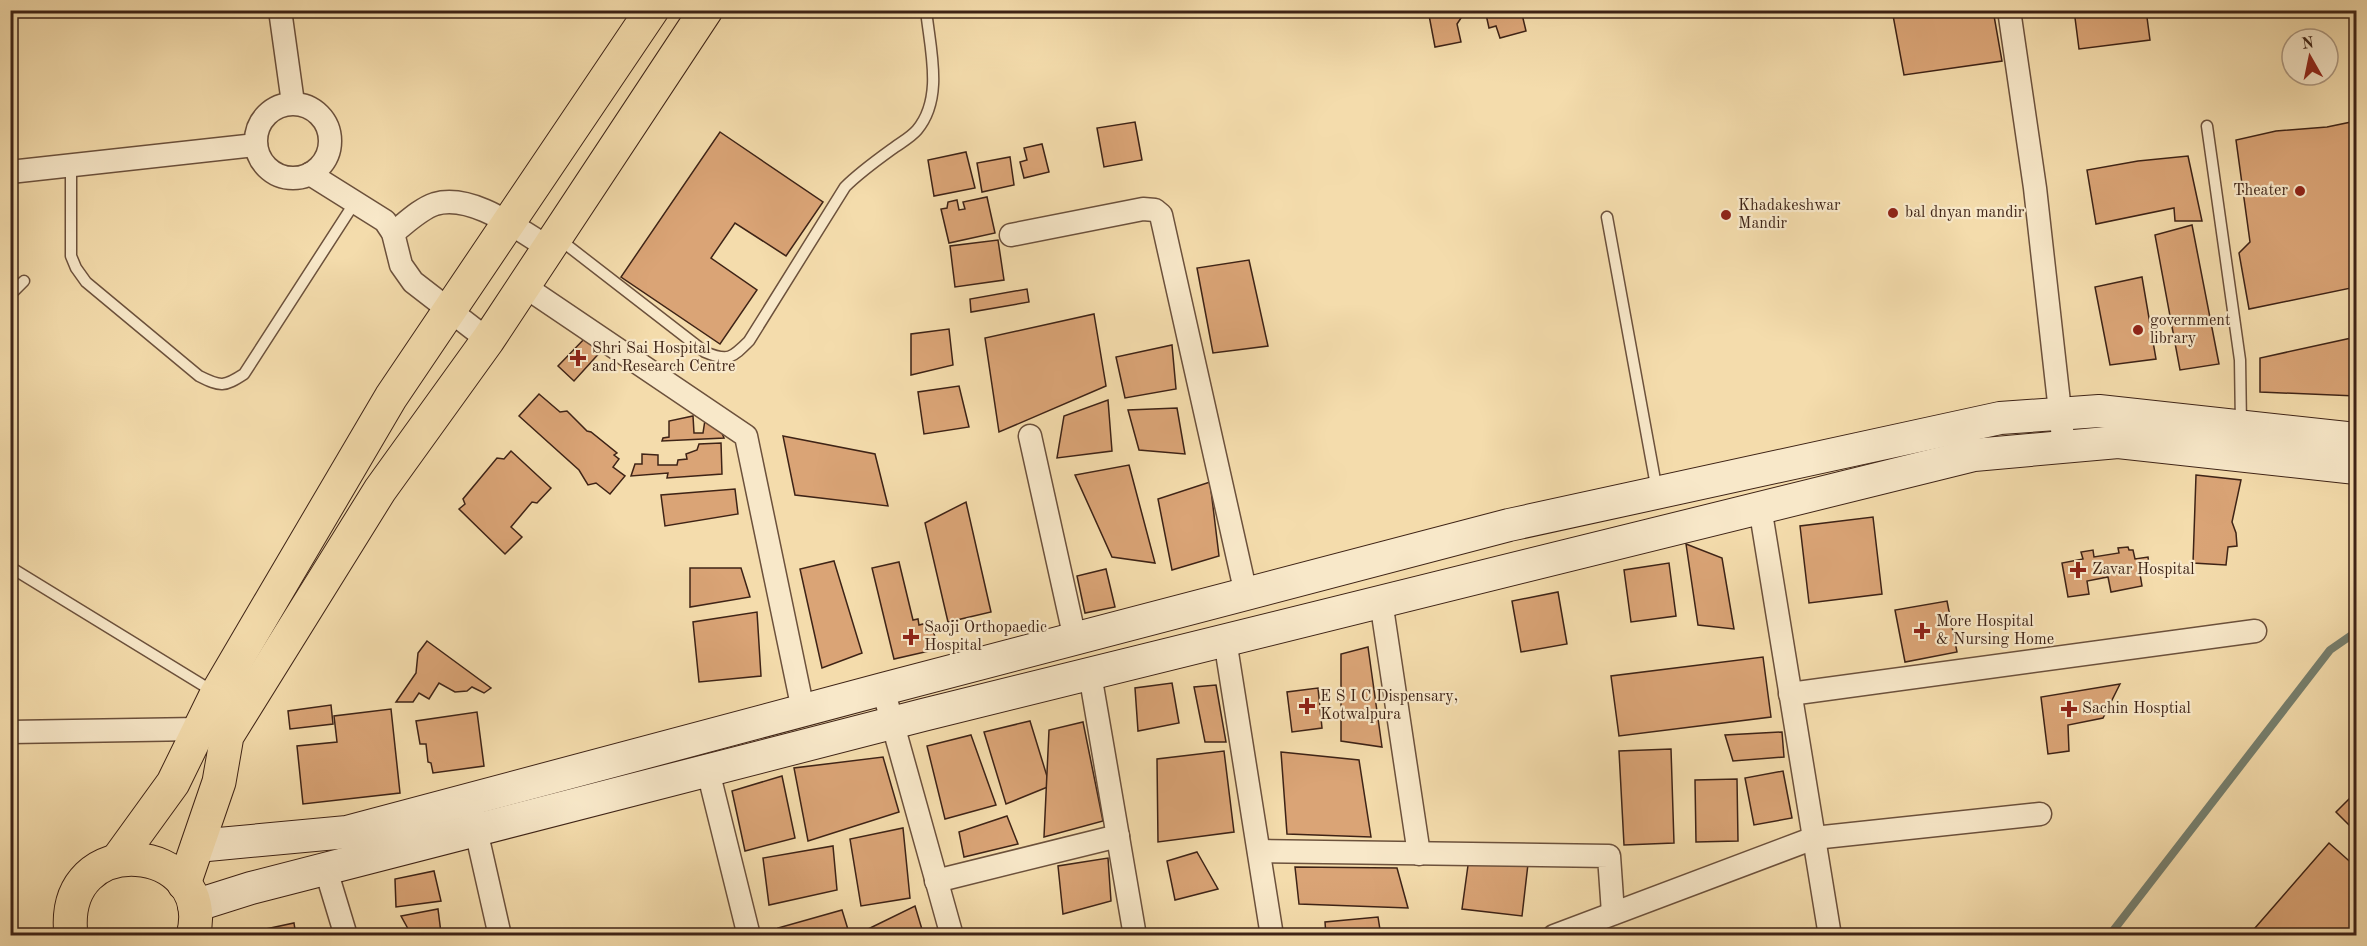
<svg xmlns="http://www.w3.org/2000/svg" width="2367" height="946" font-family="'Old Standard TT',serif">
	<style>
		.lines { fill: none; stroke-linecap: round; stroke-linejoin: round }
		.stream { stroke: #767f6e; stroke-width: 8 }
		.building { fill: #daa476; stroke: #3e2316; stroke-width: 1.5 }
		.lane-casing { stroke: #6c513c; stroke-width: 13 }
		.street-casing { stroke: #6c513c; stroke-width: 25 }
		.secondary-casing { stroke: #3e2316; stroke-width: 34 }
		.primary-casing { stroke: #3e2316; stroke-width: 35 }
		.lane { stroke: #f8e8c9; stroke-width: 10 }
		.street { stroke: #f8e8c9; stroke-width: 22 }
		.secondary { stroke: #f8e8c9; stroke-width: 32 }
		.primary { stroke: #f4dcac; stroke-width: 33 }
		.poi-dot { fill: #8f2418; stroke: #f8e8c9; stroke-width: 2 }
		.labels { text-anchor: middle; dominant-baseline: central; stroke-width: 4.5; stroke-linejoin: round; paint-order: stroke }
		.poi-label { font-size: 16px; fill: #3e2316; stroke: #f8e8c9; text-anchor: start }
	</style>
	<rect width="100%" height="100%" fill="#f4dcac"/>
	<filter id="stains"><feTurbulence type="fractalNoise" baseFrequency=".00333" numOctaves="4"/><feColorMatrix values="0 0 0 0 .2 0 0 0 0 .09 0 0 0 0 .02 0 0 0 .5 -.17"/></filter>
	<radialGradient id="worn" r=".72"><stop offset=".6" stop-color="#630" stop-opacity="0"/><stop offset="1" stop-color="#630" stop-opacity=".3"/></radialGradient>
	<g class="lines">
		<path class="stream" d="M2109,936l221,-286 26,-18"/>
	</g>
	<g class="building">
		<path d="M1428,10h31l2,8 -4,6 4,18 -26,5z"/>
		<path d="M1485,10h36l5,21 -26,7 -4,-12 -7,2z"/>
		<path d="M1892,10h101l9,51 -98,14z"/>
		<path d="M2074,10h72l4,30 -71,9z"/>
		<path d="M2356,121v166l-107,22 -10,-56 11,-11 -14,-102 40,-9 51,-4z"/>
		<path d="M1135,122l7,38 -38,7 -7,-39z"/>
		<path d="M720,132l103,70 -37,54 -51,-33 -24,35 46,32 -37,54 -99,-67z"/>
		<path d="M1042,144l7,28 -25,6 -4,-16 7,-2 -3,-12z"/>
		<path d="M966,152l9,36 -41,8 -6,-36z"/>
		<path d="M2188,156l14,65h-27l-1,-13 -78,16 -9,-54 51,-9z"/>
		<path d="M1010,157l4,28 -32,7 -5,-29z"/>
		<path d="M987,197l8,36 -46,10 -8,-34 6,-1 1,-6 9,-2 2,10 6,-1 -2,-7z"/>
		<path d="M2192,225l27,139 -39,6 -25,-135z"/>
		<path d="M998,240l6,40 -49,7 -5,-41z"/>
		<path d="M1249,260l19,86 -55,7 -16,-85z"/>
		<path d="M2142,277l14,82 -46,6 -15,-78z"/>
		<path d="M1027,289l2,13 -58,10 -1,-13z"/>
		<path d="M1094,314l12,72 -107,46 -14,-94z"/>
		<path d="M949,329l4,36 -42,10v-41z"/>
		<path d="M588,335l15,14 -29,32 -16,-15z"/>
		<path d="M2356,337v59l-96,-4v-34z"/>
		<path d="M1172,345l4,44 -51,9 -9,-41z"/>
		<path d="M959,386l10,41 -45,7 -6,-42z"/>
		<path d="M539,394l21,18 7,-1 20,20 4,1 26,21 -3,2 5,4 -6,8 12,9 -15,18 -14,-11 -8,2 -9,-15 -60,-54z"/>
		<path d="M1108,400l4,51 -55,7 7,-42z"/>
		<path d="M1177,408l8,46 -46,-4 -11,-40z"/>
		<path d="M693,416l1,17h9l2,-13 12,1 7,17 -62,3 1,-3 6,-1v-16z"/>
		<path d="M783,436l92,18 13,52 -93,-11z"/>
		<path d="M721,443l1,31 -55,4 1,-5 -37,3 4,-12h7v-10l16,1v10h19l1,-5 9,-1 -1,-5 11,-4 2,-6z"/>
		<path d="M511,451l40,37 -14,15 -5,-1 -21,25 11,10 -17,17 -46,-45 6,-5 -2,-5 34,-41 7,1z"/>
		<path d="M1129,465l26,98 -43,-6 -37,-82z"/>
		<path d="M2196,475l45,5 -9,42 4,11 1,13 -9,1 -2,18 -33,-2z"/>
		<path d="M1210,482l9,74 -47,14 -14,-71z"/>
		<path d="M735,489l3,25 -73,12 -4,-31z"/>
		<path d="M966,502l25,110 -43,10 -23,-99z"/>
		<path d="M1873,517l9,77 -73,9 -9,-77z"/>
		<path d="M1686,544l36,14 12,71 -36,-4z"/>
		<path d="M2128,547l1,3h4l2,9 13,-2 2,16 -10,1 2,12 -31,6 -3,-15 -21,4 2,13 -21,3 -6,-34 21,-4 -2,-7 12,-2 1,7 25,-4 -1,-5z"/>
		<path d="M834,561l28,92 -40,15 -22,-99z"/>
		<path d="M899,562l14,58 5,-1 1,6 12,-3 7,27 -44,10 -22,-91z"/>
		<path d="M1669,563l7,53 -45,6 -7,-52z"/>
		<path d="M690,568h51l9,29 -60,10z"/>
		<path d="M1106,569l9,38 -30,6 -8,-37z"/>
		<path d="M1558,592l9,52 -46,8 -9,-51z"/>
		<path d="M1947,601l10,51 -52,10 -10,-52z"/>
		<path d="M757,612l4,64 -62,6 -6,-60z"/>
		<path d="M427,641l64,47 -7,5 -12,-6 -5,4 -12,1 -16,-9 -10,16 -10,-6 -6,9h-17l20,-29 2,-20z"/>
		<path d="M1368,647l14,100 -41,-6v-87z"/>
		<path d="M1763,657l8,60 -152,19 -8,-60z"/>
		<path d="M1172,683l7,40 -41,8 -3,-43z"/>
		<path d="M2120,684l-17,34 -35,7 1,26 -21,3 -7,-57z"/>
		<path d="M1216,685l10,57h-21l-11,-55z"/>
		<path d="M1318,688l4,40 -30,4 -5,-40z"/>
		<path d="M331,705l2,19 -43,5 -2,-18z"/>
		<path d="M391,709l9,84 -97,11 -6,-58 40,-4 -3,-26z"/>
		<path d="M477,712l7,54 -51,7 -2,-10 -3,-1 -2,-18h-6l-4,-23z"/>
		<path d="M1030,721l20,65 -44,18 -22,-72z"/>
		<path d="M1083,722l20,99 -59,16 5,-107z"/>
		<path d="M1782,732l2,25 -51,4 -8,-26z"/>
		<path d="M971,735l25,70 -51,14 -18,-73z"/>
		<path d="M1671,749l3,94 -50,2 -5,-94z"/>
		<path d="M1224,751l10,81 -76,10 -1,-83z"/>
		<path d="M1281,752l78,8 12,77 -84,-3z"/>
		<path d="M883,757l16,55 -91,29 -14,-73z"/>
		<path d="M1783,771l9,47 -38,7 -9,-47z"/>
		<path d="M782,776l13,62 -50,13 -13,-60z"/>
		<path d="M1737,779l1,62 -42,1 -1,-62z"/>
		<path d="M2356,792v40l-20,-20z"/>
		<path d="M1007,816l11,28 -54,13 -5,-25z"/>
		<path d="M903,828l7,70 -49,8 -11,-67z"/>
		<path d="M2329,843l27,24v69h-108z"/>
		<path d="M833,846l4,44 -68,15 -6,-47z"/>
		<path d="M1197,852l21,37 -43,11 -8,-39z"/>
		<path d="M1108,858l3,43 -48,13 -5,-48z"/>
		<path d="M1469,858l59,6 -6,52 -60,-7z"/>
		<path d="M1295,867l102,1 11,40 -109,-4z"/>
		<path d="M434,871l7,30 -45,6 -1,-28z"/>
		<path d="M915,906l9,30h-59l-1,-5z"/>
		<path d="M438,909l3,24 -29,3 -11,-20z"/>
		<path d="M842,910l8,26h-70l-2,-8z"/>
		<path d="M1378,917l3,19h-55l-1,-14z"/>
		<path d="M294,923l2,13h-49v-3z"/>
	</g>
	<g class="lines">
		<defs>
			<g id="lane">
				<path d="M2207,126l33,234 1,65"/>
				<path d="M71,166v90l5,12 10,14 113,94c22,11 25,11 45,-2l111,-172"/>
				<path d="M1607,217l50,274"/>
				<path d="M559,239l146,113c23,10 27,6 44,-11l96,-154c15,-15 32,-27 50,-40 7,-5 16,-10 22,-17 27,-32 13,-81 9,-120"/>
				<path d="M10,295l14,-14"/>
				<path d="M10,567l204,125"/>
			</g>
			<g id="street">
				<path d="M280,10l13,93"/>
				<path d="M2009,10l26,178 29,259"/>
				<circle cx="293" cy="141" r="37"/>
				<path d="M10,172l246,-27"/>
				<path d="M310,174l75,47 8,12 8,32 12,17 75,58"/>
				<path d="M393,233c13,-10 27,-24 42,-29 37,-11 84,26 114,44"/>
				<path d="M1011,235l132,-26 12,1 6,5 85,379"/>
				<path d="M524,286l222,150 57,274"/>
				<path d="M1030,436l45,203"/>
				<path d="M1760,507l70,429"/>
				<path d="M1381,601l38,253"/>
				<path d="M1225,640l47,296"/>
				<path d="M1090,674l45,262"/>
				<path d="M883,689l69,247"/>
				<path d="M1790,694l465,-63"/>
				<path d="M10,732l188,-3"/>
				<path d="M708,771l41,165"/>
				<path d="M473,817l27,119"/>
				<path d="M1259,851l350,5 4,57"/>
				<path d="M326,870l20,66"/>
				<path d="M936,881l182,-45"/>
				<path d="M1554,936l260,-98 226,-24"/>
			</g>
			<g id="secondary">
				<path d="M197,846l150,-14 536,-143 626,-164 491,-107 99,-7 257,28"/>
				<path d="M194,906l57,-18 672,-173 1051,-260 144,-13 238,26"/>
			</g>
			<g id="primary">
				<path d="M118,859l55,-76 44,-90 174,-296 261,-387"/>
				<path d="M184,884l35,-102 8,-46 153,-246 108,-150 218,-330"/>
				<path d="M71,936c-13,-111 147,-93 122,0"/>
			</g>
		</defs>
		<use href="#lane" class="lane-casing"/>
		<use href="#street" class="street-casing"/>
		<use href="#secondary" class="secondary-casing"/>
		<use href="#primary" class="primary-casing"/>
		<use href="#lane" class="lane"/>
		<use href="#street" class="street"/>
		<use href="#secondary" class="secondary"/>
		<use href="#primary" class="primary"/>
	</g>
	<g class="poi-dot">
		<circle cx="2300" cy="191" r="6"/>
		<circle cx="1893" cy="213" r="6"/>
		<circle cx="1726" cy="215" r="6"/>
		<circle cx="2138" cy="330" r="6"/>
		<path d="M575 349h6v6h6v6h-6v6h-6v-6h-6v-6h6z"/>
		<path d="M2075 561h6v6h6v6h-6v6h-6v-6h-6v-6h6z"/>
		<path d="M1919 622h6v6h6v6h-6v6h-6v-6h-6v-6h6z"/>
		<path d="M908 628h6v6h6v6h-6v6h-6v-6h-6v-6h6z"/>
		<path d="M1304 697h6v6h6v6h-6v6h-6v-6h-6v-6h6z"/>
		<path d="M2066 700h6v6h6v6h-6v6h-6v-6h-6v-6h6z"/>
	</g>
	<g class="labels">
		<g class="poi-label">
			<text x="2288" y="191" text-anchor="end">Theater</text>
			<text x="1738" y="206">Khadakeshwar<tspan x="1738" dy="18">Mandir</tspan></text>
			<text x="1905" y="213">bal dnyan mandir</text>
			<text x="2150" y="321">government<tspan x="2150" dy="18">library</tspan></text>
			<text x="592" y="349">Shri Sai Hospital<tspan x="592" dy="18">and Research Centre</tspan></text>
			<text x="2092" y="570">Zavar Hospital</text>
			<text x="1936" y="622">More Hospital<tspan x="1936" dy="18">&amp; Nursing Home</tspan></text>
			<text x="924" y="628">Saoji Orthopaedic<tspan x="924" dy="18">Hospital</tspan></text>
			<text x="1320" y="697">E S I C Dispensary,<tspan x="1320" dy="18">Kotwalpura</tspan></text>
			<text x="2082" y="709">Sachin Hosptial</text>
		</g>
	</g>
	<rect width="2367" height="946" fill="none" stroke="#f4dcac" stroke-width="36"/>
	<rect x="12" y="12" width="2343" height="922" fill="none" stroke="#3e2316" stroke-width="3"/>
	<rect x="18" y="18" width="2331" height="910" fill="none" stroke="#3e2316" stroke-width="1.5"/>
	<g transform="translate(2310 57) rotate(351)"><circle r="28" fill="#f8e8c9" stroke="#ae9981" stroke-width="1.5"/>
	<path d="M0-4.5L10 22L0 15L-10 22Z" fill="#8f2418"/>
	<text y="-9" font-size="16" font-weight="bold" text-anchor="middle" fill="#3e2316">N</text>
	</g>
	<rect width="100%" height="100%" filter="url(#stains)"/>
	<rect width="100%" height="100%" fill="url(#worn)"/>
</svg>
